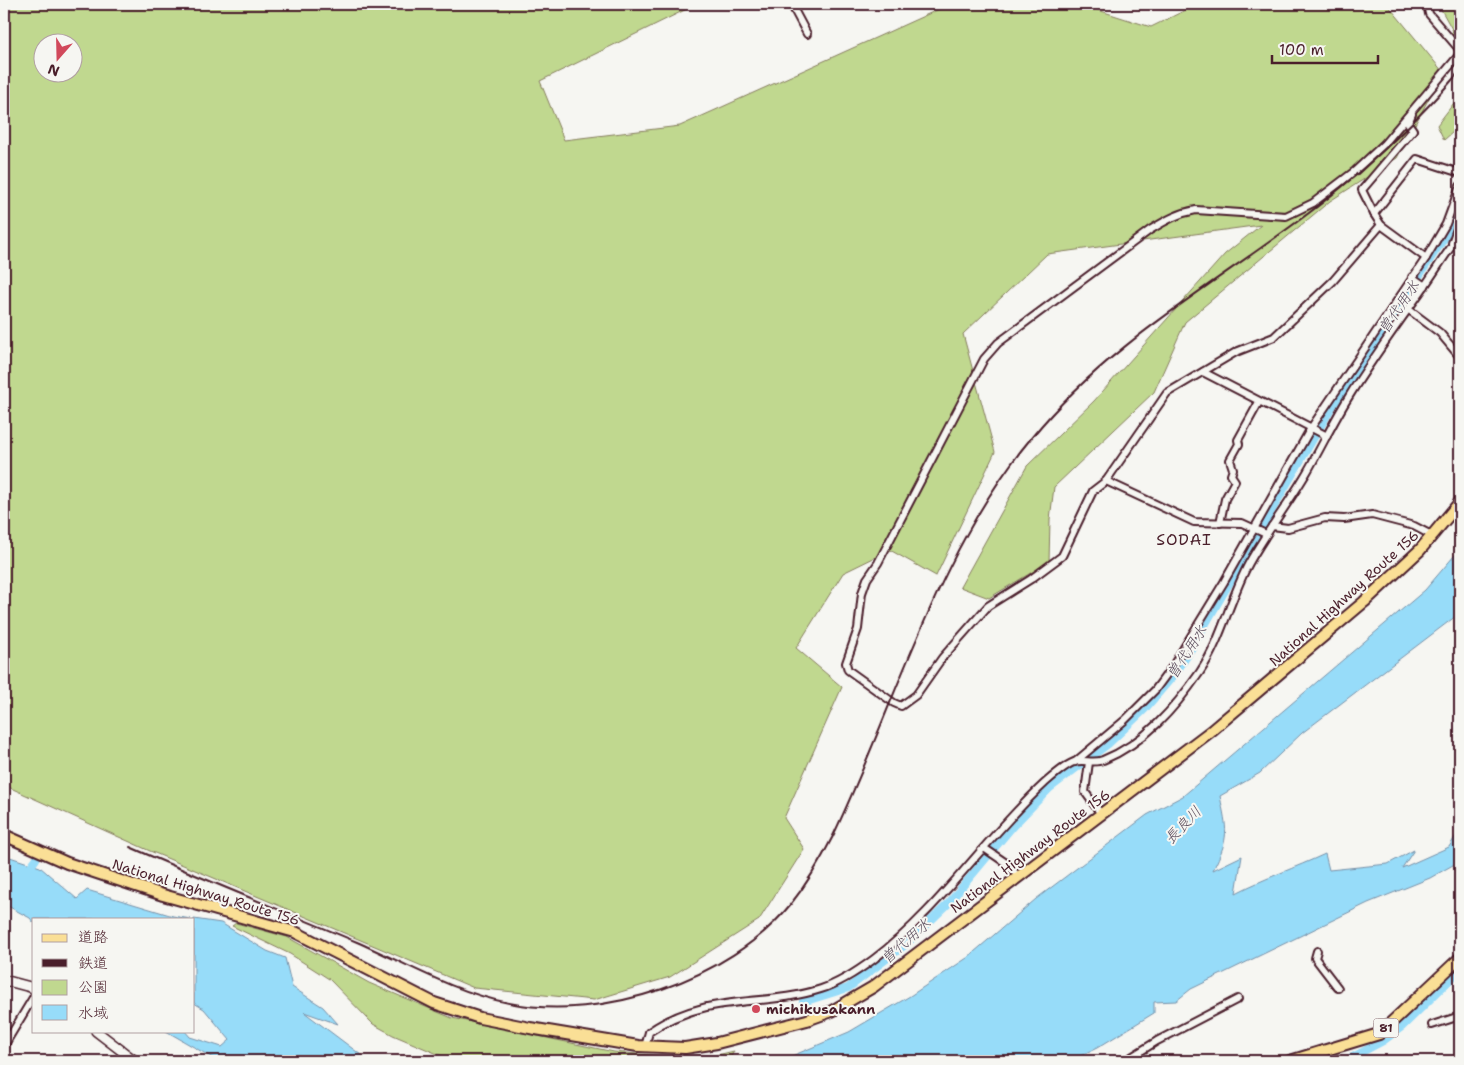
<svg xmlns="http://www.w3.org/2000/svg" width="1464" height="1065" font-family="'Shantell Sans','Klee One',sans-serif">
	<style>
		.green { fill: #c0d88f; stroke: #857c5d; fill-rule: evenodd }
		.water { fill: #97dcf9; stroke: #7890a7 }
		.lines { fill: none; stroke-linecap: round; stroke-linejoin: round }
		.canal { stroke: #97dcf9; stroke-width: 8 }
		.minor-casing { stroke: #4a1f2b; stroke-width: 10 }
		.secondary-casing { stroke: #4a1f2b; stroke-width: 12 }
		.primary-casing { stroke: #4a1f2b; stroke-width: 14 }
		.trunk-casing { stroke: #4a1f2b; stroke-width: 14 }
		.minor { stroke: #f6f6f2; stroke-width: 6 }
		.secondary { stroke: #f6f6f2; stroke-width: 9 }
		.primary { stroke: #fadf96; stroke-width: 10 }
		.trunk { stroke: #fadf96; stroke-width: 10 }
		.rail { stroke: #4a1f2b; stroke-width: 2 }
		.poi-dot { fill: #d1495b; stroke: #f6f6f2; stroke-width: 2 }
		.labels { text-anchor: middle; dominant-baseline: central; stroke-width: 4; stroke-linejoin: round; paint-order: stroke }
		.shield { fill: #f6f6f2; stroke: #7e6067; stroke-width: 1 }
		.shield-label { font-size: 12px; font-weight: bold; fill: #4a1f2b }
		.street-label { font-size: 14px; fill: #4a1f2b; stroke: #f6f6f2 }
		.poi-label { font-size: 14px; font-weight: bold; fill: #4a1f2b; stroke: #f6f6f2; text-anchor: start }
		.water-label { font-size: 15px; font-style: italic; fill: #5d4e5e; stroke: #f6f6f2 }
		.quarter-label { font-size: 16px; letter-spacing: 1px; fill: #4a1f2b; stroke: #f6f6f2 }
	</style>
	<rect width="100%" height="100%" fill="#f6f6f2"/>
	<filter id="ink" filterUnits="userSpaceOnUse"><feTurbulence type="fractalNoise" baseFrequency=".02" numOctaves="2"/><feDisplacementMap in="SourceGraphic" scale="10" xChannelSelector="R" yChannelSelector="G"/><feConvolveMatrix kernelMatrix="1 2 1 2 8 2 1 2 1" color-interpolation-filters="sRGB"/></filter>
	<g filter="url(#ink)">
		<g class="green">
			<path d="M4,4h693l-157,77 24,59 116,-14 266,-120 19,-2h114l72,23 47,-23h189l56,68 -46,86 -67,43 -145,121 -31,70 -100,95 -4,32 -1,43 -60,36 -29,-11 67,-121 67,-65 131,-147 36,-29 -214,29 -84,80 32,118 -59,124 -46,-26 -47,23 -47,75 46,39 -58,131 20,31 -45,71 -89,57 -76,23 -120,-12 -324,-137 -146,-66zM42,42h30v30h-30z"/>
			<path d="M1438,4h22v41l-11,-10 4,-4z"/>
			<path d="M1460,95v37h-7l-9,8 -7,-15z"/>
			<path d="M236,923l51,14 82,46 83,35 162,34 59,5 40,-1 21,-5 -5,10h-275l-61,-26 -20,-11 -44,-45 -39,-25 -58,-28z"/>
		</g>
		<g class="water">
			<path d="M1460,549v64l-158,120 -42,40 -40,23c7,35 10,40 -7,74l29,-14 -6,37c29,-15 59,-25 89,-39l4,16 59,-6 26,-14 -12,18 47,-21 11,-18v32l-30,17 -62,25 -177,86 -15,12 -22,1v11l-57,35 -27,13h-290l69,-29 61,-36 57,-38 69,-59 111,-84 36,-19 242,-206z"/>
			<path d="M4,855l36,12 37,32 10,-9 86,26 18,3h-157v4l-4,-5 -26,-14z"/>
			<path d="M194,919l27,4 46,28 18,7 7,29 31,20 15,17 -34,-12 65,49h-151l-52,-30h19l5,6 32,10 8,-7 -26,-31 -10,-6z"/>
		</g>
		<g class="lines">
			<g class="canal">
				<path d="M27,871l9,-12"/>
				<path d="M803,1002l45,-14 57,-43 42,-40 66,-79 37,-38 58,-44 37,-35 30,-35 12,-18 143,-246 115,-173 15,-35"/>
				<path d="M1345,1061l38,-20 20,-15 57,-56"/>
			</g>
			<defs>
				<g id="minor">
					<path d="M791,4l16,30"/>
					<path d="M1374,214l-12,-24 51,-60 -5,-7 4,-9"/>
					<path d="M1452,243l8,-23"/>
					<path d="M1426,258l-45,-33 -7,-11 43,-55 43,14"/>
					<path d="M1412,277l13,9"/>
					<path d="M1408,309l32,24 20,24"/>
					<path d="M1203,372l124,64"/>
					<path d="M1106,481l61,-88 69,-41 38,-15 59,-56 48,-56"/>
					<path d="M1220,523l5,-24 10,-18 -4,-6 2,-6 -3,-9 9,-16 -1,-4 21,-38"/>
					<path d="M1272,526l16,2 37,-10 19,1 28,-4 42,11 19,10"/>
					<path d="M1266,534l-24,-11 -48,-1 -88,-41 -13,10 -31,65 -31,23 -43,27 -46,52 -26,37 -15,11 -7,-3 -46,-33 -2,-7 12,-34 4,-36 5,-14 11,-16 106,-204 14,-16 152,-113c15,-9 28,-17 46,-20l90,6 27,-13 42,-32 29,-27 76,-90 -1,-5 -30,-35 -2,-10"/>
					<path d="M1075,762l50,-42 30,-30 17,-23 52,-85 87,-154 115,-170 20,-34 14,-38"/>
					<path d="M1089,762l-4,30 16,22"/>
					<path d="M984,848l22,15 12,13"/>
					<path d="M1317,951l-2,7 23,30"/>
					<path d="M1432,1025l28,-9"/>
					<path d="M4,1046l30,-50"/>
					<path d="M645,1047l4,-15c57,-40 113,-24 172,-43 19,-6 37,-18 53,-30 65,-49 111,-121 171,-176 7,-6 20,-18 29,-21 9,-3 20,2 29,-2 42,-17 72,-52 97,-88 22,-33 30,-74 49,-109 18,-32 40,-60 58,-91 14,-24 26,-50 41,-74 22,-36 46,-69 71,-104 14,-19 26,-40 41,-59"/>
					<path d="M1125,1061l32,-20 81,-42"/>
				</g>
				<g id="secondary">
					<path d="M4,980l30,8"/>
					<path d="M96,1031l39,30"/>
				</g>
				<path id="primary" d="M1290,1061l89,-27 81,-76"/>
				<path id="trunk" d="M4,835l63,28 96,32 132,37 139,71 46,15 50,10 108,18 47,2 32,-5 90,-23 25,-9 41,-24 338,-256 153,-129 56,-52 40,-48"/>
			</defs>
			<use href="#minor" class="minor-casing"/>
			<use href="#secondary" class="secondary-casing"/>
			<use href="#primary" class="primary-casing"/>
			<use href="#trunk" class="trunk-casing"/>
			<use href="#minor" class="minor"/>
			<use href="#secondary" class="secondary"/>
			<use href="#primary" class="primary"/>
			<use href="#trunk" class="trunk"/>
			<path class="rail" d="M130,847c75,33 151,63 227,95 50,22 97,50 152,61 93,19 220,-23 281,-98 17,-21 31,-45 43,-69 63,-132 104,-285 199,-399 80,-98 191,-157 290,-234 50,-40 96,-83 138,-132"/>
		</g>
	</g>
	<circle class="poi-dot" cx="756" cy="1009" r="5"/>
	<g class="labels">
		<rect class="shield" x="1373.5" y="1018.5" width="25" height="19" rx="4"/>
		<g class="shield-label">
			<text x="1386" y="1028">81</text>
		</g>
		<g class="street-label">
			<text transform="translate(1344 598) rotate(-42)">National Highway Route 156</text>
			<text transform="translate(1030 851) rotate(-37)">National Highway Route 156</text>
			<text transform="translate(206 892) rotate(17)">National Highway Route 156</text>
		</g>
		<g class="poi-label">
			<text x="766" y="1009">michikusakann</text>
		</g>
		<g class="water-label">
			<text transform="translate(1399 307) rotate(-56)">曽代用水</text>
			<text transform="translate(1187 652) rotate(-57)">曽代用水</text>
			<text transform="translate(1183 825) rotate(-46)">長良川</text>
			<text transform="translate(906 941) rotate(-41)">曽代用水</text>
		</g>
		<g class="quarter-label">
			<text x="1184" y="539">SODAI</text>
		</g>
	</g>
	<rect width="1464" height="1065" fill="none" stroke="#f6f6f2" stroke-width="20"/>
	<rect x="10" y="10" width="1444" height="1045" fill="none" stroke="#4a1f2b" stroke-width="2" filter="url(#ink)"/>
	<rect x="32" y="918" width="162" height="115" fill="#f6f6f2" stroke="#b1a0a2"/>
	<rect x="42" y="934" width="25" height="8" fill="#fadf96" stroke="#b1a0a2"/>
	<text x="78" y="942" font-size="15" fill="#4a1f2b">道路</text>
	<rect x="42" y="959" width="25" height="8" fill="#4a1f2b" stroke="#b1a0a2"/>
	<text x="78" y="968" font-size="15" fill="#4a1f2b">鉄道</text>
	<rect x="42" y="980" width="25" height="15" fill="#c0d88f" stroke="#b1a0a2"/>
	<text x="78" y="992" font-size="15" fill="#4a1f2b">公園</text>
	<rect x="42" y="1005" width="25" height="15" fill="#97dcf9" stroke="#b1a0a2"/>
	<text x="78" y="1018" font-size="15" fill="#4a1f2b">水域</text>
	<g transform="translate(58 58) rotate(200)"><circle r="24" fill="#f6f6f2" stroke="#b1a0a2"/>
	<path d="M0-4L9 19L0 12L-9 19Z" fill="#d1495b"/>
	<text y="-8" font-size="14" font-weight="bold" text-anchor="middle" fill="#4a1f2b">N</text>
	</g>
	<path d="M1272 55v8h106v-8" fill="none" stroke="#4a1f2b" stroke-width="2.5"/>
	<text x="1279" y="55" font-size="15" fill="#4a1f2b" stroke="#f6f6f2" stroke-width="4" paint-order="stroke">100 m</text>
</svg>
